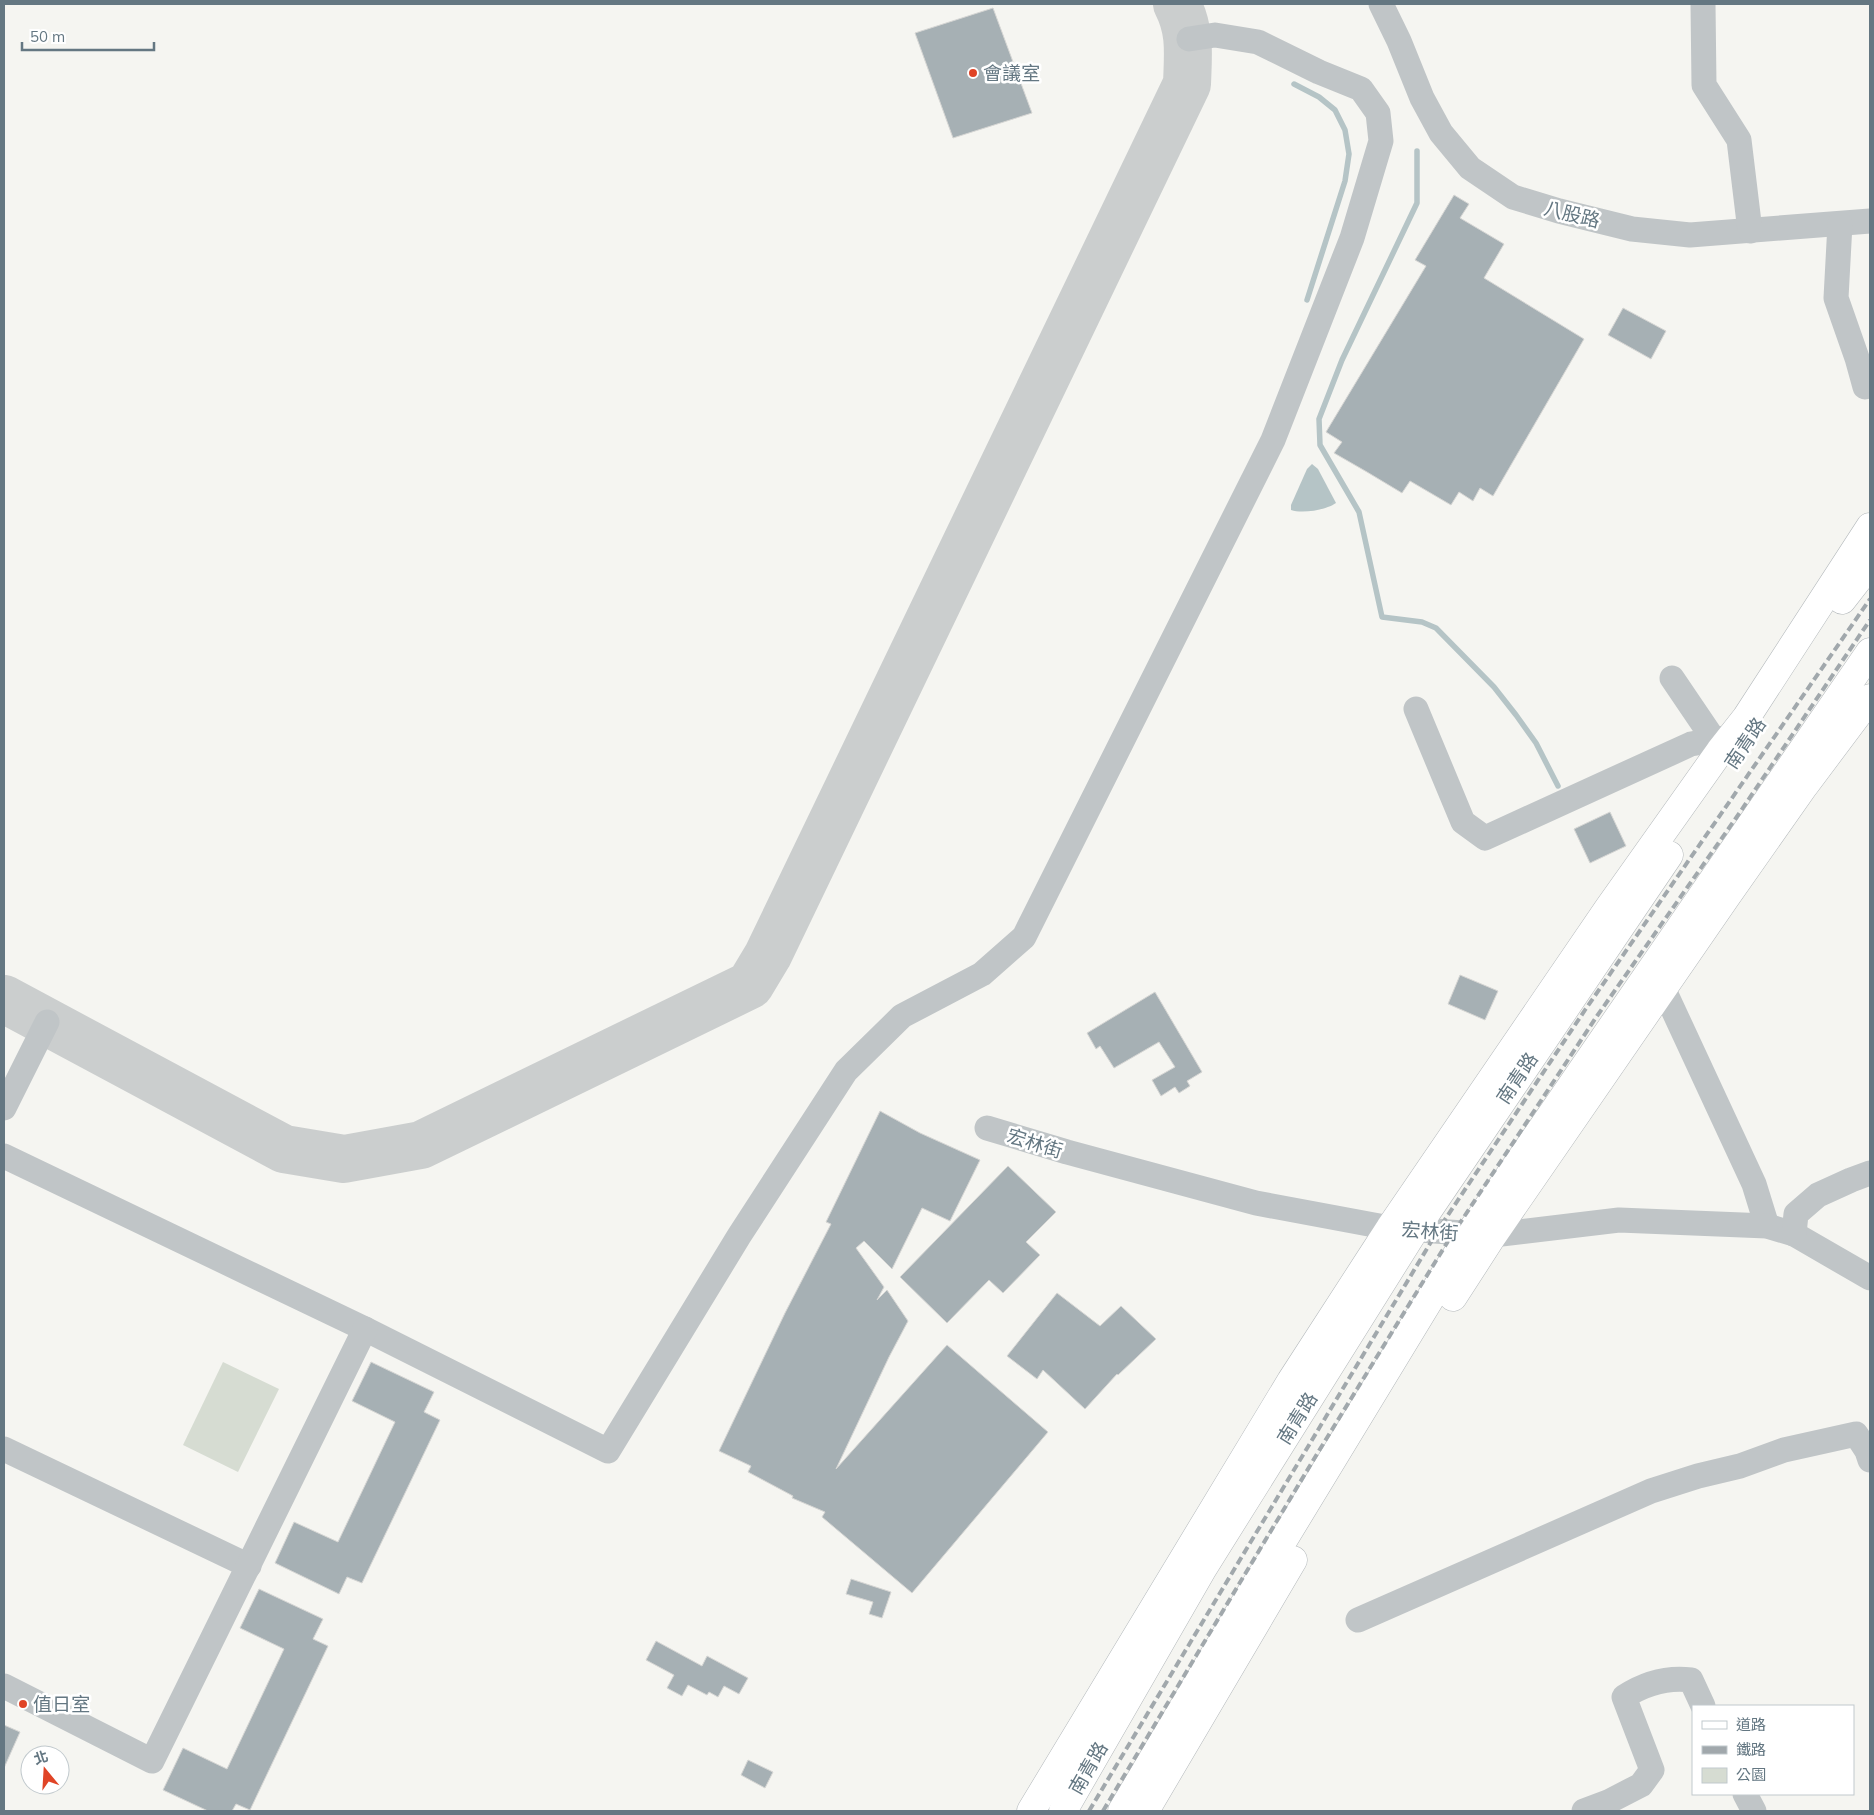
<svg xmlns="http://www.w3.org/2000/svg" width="1874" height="1815" font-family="Mulish,'Noto Sans TC',sans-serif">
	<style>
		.green { fill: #d6dcd2 }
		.water { fill: #b5c4c6 }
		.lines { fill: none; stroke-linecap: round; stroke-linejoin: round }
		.stream { stroke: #b5c4c6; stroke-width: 5.5 }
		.taxiway { stroke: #cbcece; stroke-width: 48 }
		.building { fill: #a6b0b4; stroke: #d6d6d4 }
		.major-casing { stroke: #b3b8bb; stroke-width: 29 }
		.minor { stroke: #c0c5c7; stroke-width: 25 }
		.major { stroke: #fff; stroke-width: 28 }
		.rail { stroke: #a1a8ac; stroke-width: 4; stroke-dasharray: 8 4; stroke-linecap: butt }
		.poi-dot { fill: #e04426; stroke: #fff; stroke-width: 2 }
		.labels { text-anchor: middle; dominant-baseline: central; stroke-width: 5; stroke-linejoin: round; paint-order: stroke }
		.poi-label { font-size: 19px; fill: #647782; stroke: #fff; text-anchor: start }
		.street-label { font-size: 19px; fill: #647782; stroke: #fff }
	</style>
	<rect width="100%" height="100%" fill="#f5f5f1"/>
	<path class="green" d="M223,1362l56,27 -41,83 -55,-27z"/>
	<path class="water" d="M1312,464l6,5 18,34c-10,7 -34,11 -45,7v-5l16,-36z"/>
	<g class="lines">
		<g class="stream">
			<path d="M1294,84l25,13 16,13 10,20 4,24 -4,27 -38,119"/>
			<path d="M1417,151v52l-75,157 -23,59 1,26 39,67 23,105 40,5 14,6 58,59 22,28 20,28 22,43"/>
		</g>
		<path class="taxiway" d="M4,999l280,150 60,10 77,-14 329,-160 18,-30 419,-871c1,-30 4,-53 -10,-80"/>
	</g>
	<g class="building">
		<path d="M993,8l39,105 -79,25 -38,-105z"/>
		<path d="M1454,195l15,9 -9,14 44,26 -20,34 100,61 -91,157 -13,-8 -7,13 -14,-9 -8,13 -41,-24 -8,12 -35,-21 -33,-19 8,-11 -16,-10 100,-166 -11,-6z"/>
		<path d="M1623,308l43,23 -15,28 -43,-24z"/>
		<path d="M1610,812l16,34 -36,17 -16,-34z"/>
		<path d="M1460,975l38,16 -13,29 -37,-16z"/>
		<path d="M1155,992l47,80 -15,9 3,5 -11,7 -4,-6 -14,9 -9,-16 23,-13 -16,-25 -45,26 -14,-22 -4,3 -9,-16z"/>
		<path d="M880,1111l40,22 60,27 -30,61 -28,-13 -30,61 -28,-28 -8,7 28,39 -7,13 10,-10 21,31 -19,36 -53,112 111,-124 101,87 -136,161 -90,-76 3,-5 -33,-14 1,-2 -45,-24 3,-6 -32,-15 66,-138 46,-89 -5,-2z"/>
		<path d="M1008,1166l48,46 -30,30 14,13 -37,38 -14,-13 -42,43 -47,-46z"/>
		<path d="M1057,1293l43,33 21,-20 35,33 -38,36 -1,-1 -32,35 -42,-39 -6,9 -30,-23z"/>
		<path d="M371,1362l63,30 -10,20 16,8 -78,163 -15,-6 -8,17 -64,-31 19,-41 44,20 57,-120 -43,-21z"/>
		<path d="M851,1579l40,13 -9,26 -13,-4 4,-12 -27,-8z"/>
		<path d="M259,1589l64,30 -10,20 15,7 -78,164 -14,-6 -4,7h-24l-45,-21 20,-42 44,21 57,-120 -44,-21z"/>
		<path d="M656,1641l46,25 5,-10 41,22 -9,16 -15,-8 -6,11 -9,-5 -2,3 -19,-10 -6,11 -15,-8 7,-13 -28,-15z"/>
		<path d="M4,1725l16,7 -16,36z"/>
		<path d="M748,1760l25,12 -8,16 -24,-13z"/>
	</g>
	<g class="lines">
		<defs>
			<g id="major">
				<path d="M1842,600l28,-36"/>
				<path d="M1453,1297l40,-62 233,-338 78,-111 66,-88"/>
				<path d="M1031,1811l260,-430 99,-153 218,-319 112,-158 26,-33 124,-191"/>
				<path d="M1063,1811l140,-243 211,-337 255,-376"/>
				<path d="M1122,1811l126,-213 222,-365 400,-581"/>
				<path d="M1145,1811l148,-251"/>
			</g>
		</defs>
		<use href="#major" class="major-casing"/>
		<g class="minor">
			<path d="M1381,4l18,37 23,57 19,35 29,35 43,29 46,14 73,18 58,6 180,-14"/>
			<path d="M1703,4l1,81 35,55 11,91"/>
			<path d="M1840,224l-4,74 21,60 8,29"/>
			<path d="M1672,678l42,62"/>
			<path d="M1416,709l47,113 22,16 206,-94 39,-7"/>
			<path d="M1663,988l91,196 13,42"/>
			<path d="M4,1108l43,-86"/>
			<path d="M987,1128l80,24 189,51 134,25 103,7 126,-15 148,6 27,8 76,44"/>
			<path d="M4,1156l361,173 243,122 131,-215 107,-165 56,-55 80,-42 42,-37 249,-497 79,-202 29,-97 -3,-28 -17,-24 -42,-17 -61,-30 -43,-7 -26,4"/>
			<path d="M1794,1234l2,-20 22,-19 33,-15 19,-7"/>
			<path d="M4,1449l245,117"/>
			<path d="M1358,1620l293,-129 47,-15 42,-10 44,-16 72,-16 11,17 3,9"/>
			<path d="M4,1686l148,75 213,-432"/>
			<path d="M1745,1794l9,17"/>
			<path d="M1584,1811l24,-9 33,-17 11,-15 -28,-73c20,-13 43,-20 67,-17l12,26"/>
		</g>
		<use href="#major" class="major"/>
		<g class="rail">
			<path d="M1089,1811l351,-584 145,-217 285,-411"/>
			<path d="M1103,1811l214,-357 133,-216 147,-222 139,-198 134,-198"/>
		</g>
	</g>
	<g class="poi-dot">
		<circle cx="973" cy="73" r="5"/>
		<circle cx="23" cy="1704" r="5"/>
	</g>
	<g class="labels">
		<g class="poi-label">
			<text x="983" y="73">會議室</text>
			<text x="33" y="1704">值日室</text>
		</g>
		<g class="street-label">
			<text transform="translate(1572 214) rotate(14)">八股路</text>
			<text transform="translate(1745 743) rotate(-56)">南青路</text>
			<text transform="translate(1517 1078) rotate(-56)">南青路</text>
			<text transform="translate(1035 1143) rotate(17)">宏林街</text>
			<text transform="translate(1430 1231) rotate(4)">宏林街</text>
			<text transform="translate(1297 1418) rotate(-58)">南青路</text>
			<text transform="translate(1088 1768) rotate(-60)">南青路</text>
		</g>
	</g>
	<rect width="1874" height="1815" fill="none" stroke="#647782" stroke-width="10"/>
	<rect x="1692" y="1705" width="162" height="90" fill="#ffffff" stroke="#c1c9cd"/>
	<rect x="1702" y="1721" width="25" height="8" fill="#ffffff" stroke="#c1c9cd"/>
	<text x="1736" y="1730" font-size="15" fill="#647782">道路</text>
	<rect x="1702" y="1746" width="25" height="8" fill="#a1a8ac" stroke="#c1c9cd"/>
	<text x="1736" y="1755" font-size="15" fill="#647782">鐵路</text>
	<rect x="1702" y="1768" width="25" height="15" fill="#d6dcd2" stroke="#c1c9cd"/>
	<text x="1736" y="1780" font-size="15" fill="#647782">公園</text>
	<g transform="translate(45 1770) rotate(342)"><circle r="24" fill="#ffffff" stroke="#c1c9cd"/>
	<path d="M0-4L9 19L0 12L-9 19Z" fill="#e04426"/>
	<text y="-8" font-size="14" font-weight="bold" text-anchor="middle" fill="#647782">北</text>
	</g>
	<path d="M22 42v8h132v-8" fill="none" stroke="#647782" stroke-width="2.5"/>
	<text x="30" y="42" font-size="15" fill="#647782" stroke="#ffffff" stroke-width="4" paint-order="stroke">50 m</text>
</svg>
